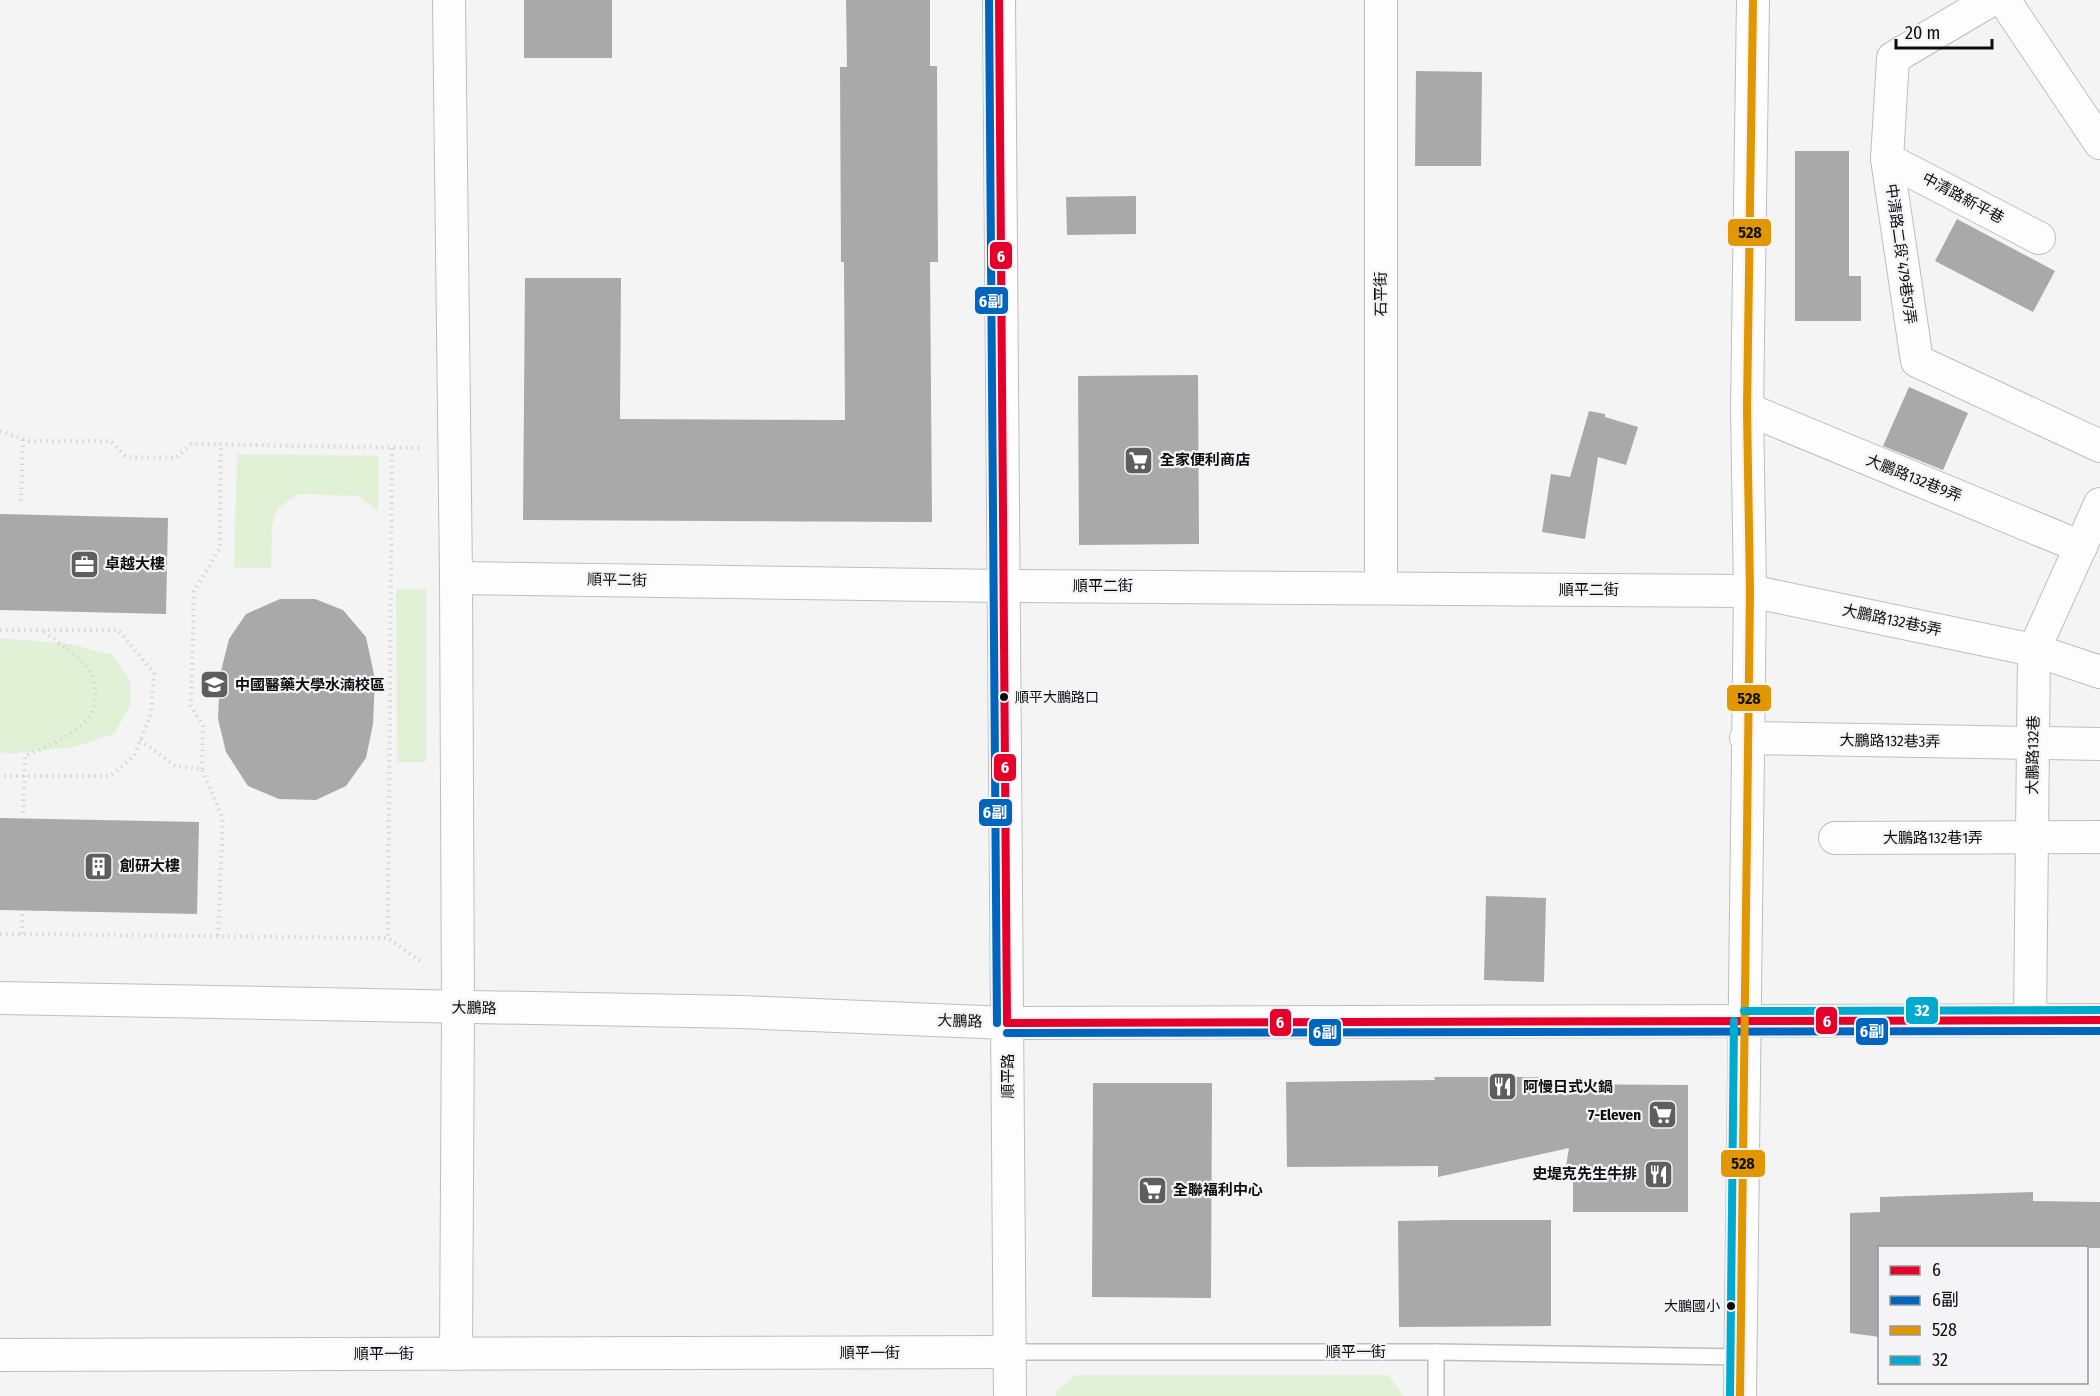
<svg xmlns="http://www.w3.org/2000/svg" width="2100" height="1396" font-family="'Fira Sans Condensed','Noto Sans TC',sans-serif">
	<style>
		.green { fill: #e0f1d6 }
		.building { fill: #a9a9aa }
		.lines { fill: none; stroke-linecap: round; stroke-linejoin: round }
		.service-casing { stroke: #bebebe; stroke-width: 18 }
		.minor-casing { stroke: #bebebe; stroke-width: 34 }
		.path { stroke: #d7d7d8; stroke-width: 4; stroke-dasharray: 1.5 4.5; stroke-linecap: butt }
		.service { stroke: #fdfdfd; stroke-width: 15 }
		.minor { stroke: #fdfdfd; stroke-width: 32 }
		.bus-1-casing { stroke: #f4f3f5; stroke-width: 12 }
		.bus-2-casing { stroke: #f4f3f5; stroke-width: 12 }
		.bus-3-casing { stroke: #f4f3f5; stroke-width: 12 }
		.bus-4-casing { stroke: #f4f3f5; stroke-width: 12 }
		.bus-1 { stroke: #e4002b; stroke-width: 8 }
		.bus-2 { stroke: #0065bd; stroke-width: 8 }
		.bus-3 { stroke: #e09701; stroke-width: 8 }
		.bus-4 { stroke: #00a9ce; stroke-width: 8 }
		.bus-dot { fill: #0d0d0e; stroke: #f4f3f5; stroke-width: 2 }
		.labels { text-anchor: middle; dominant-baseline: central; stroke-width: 4.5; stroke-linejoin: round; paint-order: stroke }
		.bus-label { font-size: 14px; fill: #0d0d0e; stroke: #f4f3f5; text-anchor: start }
		.street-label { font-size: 15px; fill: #0d0d0e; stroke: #f4f3f5 }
		.poi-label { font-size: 15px; font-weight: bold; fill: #0d0d0e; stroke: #f4f3f5; text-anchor: start }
		.line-badge { stroke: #f4f3f5; stroke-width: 2 }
		.badge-label { font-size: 16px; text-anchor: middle; font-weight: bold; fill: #fff }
		.pale-badge-label { font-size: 16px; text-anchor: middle; font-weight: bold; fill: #111 }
	</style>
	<rect width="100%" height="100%" fill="#f4f4f4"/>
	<g class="green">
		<path d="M237,454l142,2 -1,55 -20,-15 -59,-2 -21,14 -6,17 -1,43h-37z"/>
		<path d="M396,589h30v173h-29z"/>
		<path d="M0,638l71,6 41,11 18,25v26l-16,28 -40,13 -65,7 -9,-2z"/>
		<path d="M1076,1375h312l16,21h-348v-5z"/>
	</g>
	<g class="building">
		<rect x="524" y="0" width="88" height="58"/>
		<path d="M846,0h84v66h7l1,196h-8l2,260 -409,-2 2,-242h96l-1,141 225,1 -1,-158h-3l-1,-195h7z"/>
		<path d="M1416,71l66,1 -1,94h-66z"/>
		<path d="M1795,151h54v125h12v45h-66z"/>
		<path d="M1136,196v38l-69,1 -1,-38z"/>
		<path d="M1957,219l98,52 -22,41 -98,-51z"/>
		<path d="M1198,375l1,169 -120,1 -1,-169z"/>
		<path d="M1909,387l59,26 -25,57 -60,-24z"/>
		<path d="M1589,411l16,3v3l33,10 -12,38 -28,-8 -13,82 -43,-7 9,-58 19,3z"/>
		<path d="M0,514l168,4 -2,96 -166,-4z"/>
		<path d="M280,599h35l28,11 23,27 9,42 -2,45 -7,34 -20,28 -30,14 -37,-1 -31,-13 -22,-34 -8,-33 2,-44 9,-36 17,-25z"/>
		<path d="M0,818l199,4 -2,92 -197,-4z"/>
		<path d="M1486,896l60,2 -2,84 -60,-2z"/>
		<path d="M1434,1077h105v7l149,1v127h-115v-46h-7l3,-18 -131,29v-11l-151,1 -1,-85 149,-2z"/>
		<path d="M1093,1083h119l-1,215 -119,-1z"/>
		<path d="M2033,1192v9l67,1v46h-220v89l-30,-4v-120l30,-1v-15z"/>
		<path d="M1452,1220h99v106l-152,1 -1,-106z"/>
	</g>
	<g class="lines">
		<defs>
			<g id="service">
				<path d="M1010,1352h426l304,5"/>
				<path d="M1436,1396v-44"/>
			</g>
			<g id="minor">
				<path d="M449,0l7,578 2,430 -2,346"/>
				<path d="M999,0l11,1396"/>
				<path d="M1381,0v588"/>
				<path d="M1991,0l-98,58 -6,101 30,202 183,85"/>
				<path d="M2004,0l96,143"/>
				<path d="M1887,159l152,79"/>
				<path d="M1747,409l334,138"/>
				<path d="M456,578l548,8 746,5 284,59 66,22"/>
				<path d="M1746,738l354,6"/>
				<path d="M1835,838l265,-1"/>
				<path d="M0,998l741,14 266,11 1093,-3"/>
				<path d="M2030,1020l4,-370 66,-146"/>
				<path d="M0,1355l1010,-3"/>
				<path d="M1740,1396l10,-805 -3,-182 6,-409"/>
			</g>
		</defs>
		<use href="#service" class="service-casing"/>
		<use href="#minor" class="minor-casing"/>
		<g class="path">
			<path d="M0,431l29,10h82l15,16 50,1 15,-14 232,4"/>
			<path d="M392,448l-4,490 32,23"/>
			<path d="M21,501l2,-62"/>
			<path d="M0,630h118l36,43 -3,41 -17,42 -24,20h-110"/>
			<path d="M140,740l35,26 27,3 21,50 -5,117"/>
			<path d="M202,769l1,-43 -12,-20 3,-115 26,-43 1,-103"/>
			<path d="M23,819l2,-63c29,-13 77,-29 70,-69 -1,-4 -1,-9 -3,-13 -12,-18 -32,-30 -49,-43"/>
			<path d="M0,934l388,4"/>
			<path d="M22,934l1,-23"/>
		</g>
		<use href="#service" class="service"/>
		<use href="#minor" class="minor"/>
		<defs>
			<g id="bus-1">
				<path d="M999,0l8,1023"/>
				<path d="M1007,1023l1093,-3"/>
			</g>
			<g id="bus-2">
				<path d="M989,0l8,1023"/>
				<path d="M1007,1033l1093,-2"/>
			</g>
			<path id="bus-3" d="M1740,1396l10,-805 -3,-182 6,-409"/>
			<g id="bus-4">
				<path d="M1744,1011l356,-1"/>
				<path d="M1730,1396l4,-375"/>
			</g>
		</defs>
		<use href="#bus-1" class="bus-1-casing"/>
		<use href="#bus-2" class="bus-2-casing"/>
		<use href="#bus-3" class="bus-3-casing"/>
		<use href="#bus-4" class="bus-4-casing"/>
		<use href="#bus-1" class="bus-1"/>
		<use href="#bus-2" class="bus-2"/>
		<use href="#bus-3" class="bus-3"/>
		<use href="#bus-4" class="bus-4"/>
	</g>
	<defs>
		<symbol id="supermarket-square" viewBox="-11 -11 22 22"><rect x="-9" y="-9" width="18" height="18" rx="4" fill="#5e5e5e" stroke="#f4f3f5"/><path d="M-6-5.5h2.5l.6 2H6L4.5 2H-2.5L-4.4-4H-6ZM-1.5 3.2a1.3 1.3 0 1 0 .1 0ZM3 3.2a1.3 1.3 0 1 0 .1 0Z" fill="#fff"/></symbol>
		<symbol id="office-square" viewBox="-11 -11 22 22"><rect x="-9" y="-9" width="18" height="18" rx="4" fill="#5e5e5e" stroke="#f4f3f5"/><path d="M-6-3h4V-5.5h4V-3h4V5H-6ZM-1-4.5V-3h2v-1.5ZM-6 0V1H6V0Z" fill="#fff"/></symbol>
		<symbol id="university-square" viewBox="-11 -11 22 22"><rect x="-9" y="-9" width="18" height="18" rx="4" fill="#5e5e5e" stroke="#f4f3f5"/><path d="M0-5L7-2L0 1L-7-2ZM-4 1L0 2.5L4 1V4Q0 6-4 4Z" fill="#fff"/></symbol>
		<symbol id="building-square" viewBox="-11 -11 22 22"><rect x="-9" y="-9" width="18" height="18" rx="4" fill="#5e5e5e" stroke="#f4f3f5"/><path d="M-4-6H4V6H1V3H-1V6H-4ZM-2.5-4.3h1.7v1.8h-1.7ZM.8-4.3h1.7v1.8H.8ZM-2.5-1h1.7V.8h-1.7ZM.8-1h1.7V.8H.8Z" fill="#fff"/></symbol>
		<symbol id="restaurant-square" viewBox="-11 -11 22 22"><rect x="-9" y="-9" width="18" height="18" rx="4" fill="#5e5e5e" stroke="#f4f3f5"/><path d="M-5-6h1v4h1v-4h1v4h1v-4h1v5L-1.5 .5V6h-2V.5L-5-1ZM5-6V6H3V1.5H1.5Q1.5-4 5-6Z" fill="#fff"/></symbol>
	</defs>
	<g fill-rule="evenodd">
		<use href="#supermarket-square" x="1122" y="444" width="33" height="33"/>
		<use href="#office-square" x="68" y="548" width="33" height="33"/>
		<use href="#university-square" x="198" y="668" width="33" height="33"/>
		<use href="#building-square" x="82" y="850" width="33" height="33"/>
		<use href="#restaurant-square" x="1486" y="1070" width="33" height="33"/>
		<use href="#supermarket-square" x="1646" y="1098" width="33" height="33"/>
		<use href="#restaurant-square" x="1642" y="1158" width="33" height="33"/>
		<use href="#supermarket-square" x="1136" y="1174" width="33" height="33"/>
	</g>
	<g class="bus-dot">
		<circle cx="1004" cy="697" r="5"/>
		<circle cx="1731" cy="1306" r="5"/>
	</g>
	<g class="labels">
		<g class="bus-label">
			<text x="1015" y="697">順平大鵬路口</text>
			<text x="1720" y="1306" text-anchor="end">大鵬國小</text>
		</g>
		<g class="street-label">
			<text transform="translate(1963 198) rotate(28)">中清路新平巷</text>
			<text transform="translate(1901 254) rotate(82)">中清路二段ˋ479巷57弄</text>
			<text transform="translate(1381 294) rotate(-90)">石平街</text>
			<text transform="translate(1914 478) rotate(22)">大鵬路132巷9弄</text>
			<text transform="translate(617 580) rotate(1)">順平二街</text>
			<text x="1103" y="586">順平二街</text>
			<text x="1589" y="590">順平二街</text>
			<text transform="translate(1892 620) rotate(12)">大鵬路132巷5弄</text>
			<text transform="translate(1890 741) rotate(1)">大鵬路132巷3弄</text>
			<text transform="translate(2033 755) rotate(-89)">大鵬路132巷</text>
			<text x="1933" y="838">大鵬路132巷1弄</text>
			<text transform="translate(474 1008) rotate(1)">大鵬路</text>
			<text transform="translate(960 1021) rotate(2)">大鵬路</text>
			<text transform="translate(1008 1076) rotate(-90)">順平路</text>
			<text x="1356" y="1352">順平一街</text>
			<text x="870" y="1353">順平一街</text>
			<text x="384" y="1354">順平一街</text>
		</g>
		<g class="poi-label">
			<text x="1160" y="460">全家便利商店</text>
			<text x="105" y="564">卓越大樓</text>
			<text x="235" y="685">中國醫藥大學水湳校區</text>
			<text x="120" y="866">創研大樓</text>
			<text x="1523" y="1087">阿慢日式火鍋</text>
			<text x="1641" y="1115" text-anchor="end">7-Eleven</text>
			<text x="1637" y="1174" text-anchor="end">史堤克先生牛排</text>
			<text x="1173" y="1190">全聯福利中心</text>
		</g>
	</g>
	<g class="line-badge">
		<rect x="1727" y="218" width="45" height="29" rx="6" fill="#e09701"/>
		<rect x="989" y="241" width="24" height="29" rx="6" fill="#e4002b"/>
		<rect x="974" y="286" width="35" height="29" rx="6" fill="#0065bd"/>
		<rect x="1726" y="684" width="46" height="28" rx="6" fill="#e09701"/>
		<rect x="993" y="753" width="24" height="29" rx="6" fill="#e4002b"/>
		<rect x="978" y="798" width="35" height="29" rx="6" fill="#0065bd"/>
		<rect x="1905" y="996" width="34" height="29" rx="6" fill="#00a9ce"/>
		<rect x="1815" y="1006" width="23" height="29" rx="6" fill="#e4002b"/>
		<rect x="1269" y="1008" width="23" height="29" rx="6" fill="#e4002b"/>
		<rect x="1855" y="1017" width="34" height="29" rx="6" fill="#0065bd"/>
		<rect x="1308" y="1018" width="34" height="29" rx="6" fill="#0065bd"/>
		<rect x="1720" y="1149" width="46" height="29" rx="6" fill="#e09701"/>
	</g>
	<g class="badge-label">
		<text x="1001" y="262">6</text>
		<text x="991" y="307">6副</text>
		<text x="1005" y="773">6</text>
		<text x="995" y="818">6副</text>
		<text x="1922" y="1016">32</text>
		<text x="1827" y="1027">6</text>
		<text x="1280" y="1028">6</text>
		<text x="1872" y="1037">6副</text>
		<text x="1325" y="1038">6副</text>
	</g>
	<g class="pale-badge-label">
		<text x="1750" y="238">528</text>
		<text x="1749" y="704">528</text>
		<text x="1743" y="1169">528</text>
	</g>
	<rect x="1878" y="1246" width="210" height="138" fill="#f4f3f5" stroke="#989799" stroke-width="1.5"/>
	<rect x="1890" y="1266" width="30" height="9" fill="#e4002b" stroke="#989799" stroke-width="1.5"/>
	<text x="1932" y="1276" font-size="18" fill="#0d0d0e">6</text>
	<rect x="1890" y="1296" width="30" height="9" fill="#0065bd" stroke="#989799" stroke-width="1.5"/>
	<text x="1932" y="1306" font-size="18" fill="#0d0d0e">6副</text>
	<rect x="1890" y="1326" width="30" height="9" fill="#e09701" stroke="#989799" stroke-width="1.5"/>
	<text x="1932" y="1336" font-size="18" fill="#0d0d0e">528</text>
	<rect x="1890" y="1356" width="30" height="9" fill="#00a9ce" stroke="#989799" stroke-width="1.5"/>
	<text x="1932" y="1366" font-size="18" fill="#0d0d0e">32</text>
	<path d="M1896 39v9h96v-9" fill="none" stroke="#0d0d0e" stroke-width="3"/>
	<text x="1905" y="39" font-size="18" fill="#0d0d0e" stroke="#f4f3f5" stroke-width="4.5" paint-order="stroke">20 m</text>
</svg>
